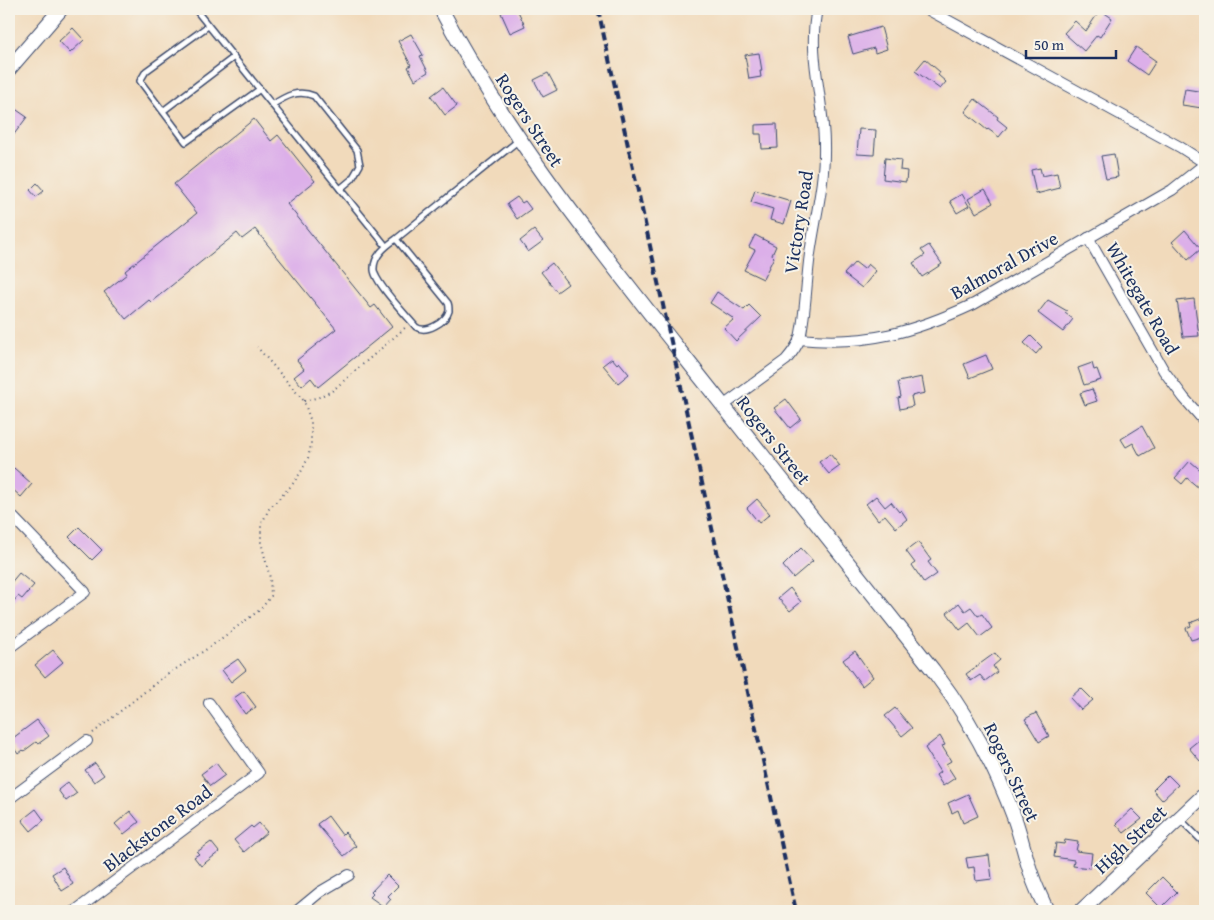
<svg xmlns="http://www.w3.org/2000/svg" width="1214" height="920" font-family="'Gentium Book Plus',serif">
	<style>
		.building { fill: #dcafe9 }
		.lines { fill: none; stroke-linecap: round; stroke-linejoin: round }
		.lane-casing { stroke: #3b496c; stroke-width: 8 }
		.street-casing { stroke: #3b496c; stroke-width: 12 }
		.secondary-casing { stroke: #3b496c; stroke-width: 16 }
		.path { stroke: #3b496c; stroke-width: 2; stroke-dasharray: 1 4; stroke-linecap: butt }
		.lane { stroke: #fff; stroke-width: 5 }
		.street { stroke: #fff; stroke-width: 10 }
		.secondary { stroke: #fff; stroke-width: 14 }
		.rail { stroke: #1b2f5e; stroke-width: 4; stroke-dasharray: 8 4; stroke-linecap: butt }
		.labels { text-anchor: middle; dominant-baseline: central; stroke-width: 4; stroke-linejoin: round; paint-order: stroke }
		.street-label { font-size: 19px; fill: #1b2f5e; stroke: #f7f3e8 }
	</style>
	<rect width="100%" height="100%" fill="#f7f3e8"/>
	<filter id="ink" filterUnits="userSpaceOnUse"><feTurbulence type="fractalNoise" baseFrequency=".02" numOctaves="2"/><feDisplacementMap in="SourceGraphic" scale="10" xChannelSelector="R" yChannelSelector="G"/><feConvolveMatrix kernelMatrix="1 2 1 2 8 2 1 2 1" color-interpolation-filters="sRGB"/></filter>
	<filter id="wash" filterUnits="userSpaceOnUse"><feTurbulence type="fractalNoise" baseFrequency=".0096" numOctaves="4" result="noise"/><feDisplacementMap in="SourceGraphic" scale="20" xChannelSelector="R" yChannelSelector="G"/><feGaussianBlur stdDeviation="1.12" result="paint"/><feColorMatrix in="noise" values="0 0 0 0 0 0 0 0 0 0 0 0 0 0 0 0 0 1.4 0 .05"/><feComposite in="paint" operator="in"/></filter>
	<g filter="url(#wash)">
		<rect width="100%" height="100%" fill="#f1dabb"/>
		<g id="blocks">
			<g class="building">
				<path d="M503,9h14l8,17 -15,7 -9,-20 3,-2z"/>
				<path d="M1100,10l12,8 -12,19 -3,-2 -13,16 -20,-18 11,-12 11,10z"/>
				<path d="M881,27l6,22 -12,4 -1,-5 -21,6 -5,-17z"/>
				<path d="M73,28l11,12 -14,13 -11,-12z"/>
				<path d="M411,34l12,21 -3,1 8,16 -13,8 -7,-13 3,-2 -13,-24z"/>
				<path d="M1136,47l20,14 -9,14 -20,-14z"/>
				<path d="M759,53l3,18h-2l1,6 -12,2 -4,-24z"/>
				<path d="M925,59l15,13 -2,3 8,7 -6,7 -25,-18z"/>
				<path d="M548,73l9,17 -14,7 -9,-17z"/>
				<path d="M443,87l14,19 -12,9 -14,-19z"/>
				<path d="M1185,89l20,3 -3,16 -20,-3z"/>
				<path d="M975,99l23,18 -1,2 10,8 -8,10 -11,-8 -1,1 -22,-18z"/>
				<path d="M14,108l13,9 -18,24v-26z"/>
				<path d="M254,119l17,22 7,-6 37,46 -28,23 84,104 4,-3 17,22 -74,60 -7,-9 -9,8 -8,-9 10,-8 -7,-9 39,-31 -81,-100 -13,10 -5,-6 -86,69 -2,-2 -23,19 -22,-27 23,-18 -2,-3 72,-58 -23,-29z"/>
				<path d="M777,124l1,24 -16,1 -1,-15h-6v-9z"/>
				<path d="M859,129l17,1 -2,25 -17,-1z"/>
				<path d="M1114,154l4,23 -12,2 -5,-23z"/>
				<path d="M885,158l16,2 -1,10 7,1 -1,11 -23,-3z"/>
				<path d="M1040,168l2,8 15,-3 3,15 -24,6 -5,-24z"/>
				<path d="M37,183l7,8 -8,6 -6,-7z"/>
				<path d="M985,189l8,14 -17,10 -8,-14z"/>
				<path d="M755,190l36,11 -7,23 -14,-4 3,-11 -22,-7z"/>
				<path d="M962,194l7,12 -12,7 -7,-12z"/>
				<path d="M517,197l5,6 3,-2 6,8 -14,10 -10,-15z"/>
				<path d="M534,230l9,11 -15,11 -8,-11z"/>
				<path d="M1185,230l16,19 -13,11 -16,-18z"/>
				<path d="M755,235l21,11 -4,9 2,2 -11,22 -19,-9 11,-20 -6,-3z"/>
				<path d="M929,245l13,19 -20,13 -9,-14 12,-8 -4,-5z"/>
				<path d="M855,262l9,7 4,-5 8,7 -14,17 -18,-14z"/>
				<path d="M552,263l16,21 -11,8 -16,-20z"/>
				<path d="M717,292l27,18 5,-5 12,12 -25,24 -12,-13 10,-9 -24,-16z"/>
				<path d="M1194,299l5,37 -16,1 -6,-36z"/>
				<path d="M1048,300l19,11 -2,2 8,6 -10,13 -25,-19z"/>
				<path d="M1031,336l11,11 -6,7 -12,-11z"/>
				<path d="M986,355l6,14 -22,9 -6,-14z"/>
				<path d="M612,358l5,6 2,-2 10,12 -11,9 -15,-18z"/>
				<path d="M1092,363l2,7 3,-1 4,11 -17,5 -6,-17z"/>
				<path d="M922,377l3,16 -14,3 2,10 -13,3 -2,-11 3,-1 -3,-15z"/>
				<path d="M1092,389l5,12 -12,4 -5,-12z"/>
				<path d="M786,399l15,20 -11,9 -16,-20z"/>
				<path d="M1142,426l12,22 -14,8 -7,-13 -7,4 -5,-8z"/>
				<path d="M830,454l10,12 -11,8 -10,-12z"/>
				<path d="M1190,461l15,13v8l-5,7 -13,-11 -5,6 -7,-6z"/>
				<path d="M14,468l18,16 -11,13 -12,-11v-13z"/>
				<path d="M876,496l9,11 6,-5 8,10 2,-2 6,9 -11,9 -11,-13 -7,5 -12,-16z"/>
				<path d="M757,499l13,15 -11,9 -12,-15z"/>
				<path d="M79,527l23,23 -10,10 -23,-23z"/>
				<path d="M918,542l13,18 -3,2 9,12 -13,9 -12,-18 3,-2 -9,-12z"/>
				<path d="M801,548l12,13 -20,17 -10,-12z"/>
				<path d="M19,573l15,12 -12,14 -4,-3 -9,11v-22z"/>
				<path d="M790,588l11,14 -11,9 -12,-13z"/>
				<path d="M959,603l6,8 6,-4 7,9 4,-2 10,14 -12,9 -11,-14 -9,7 -13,-17z"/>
				<path d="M1205,617v19l-14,4 -5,-12 5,-2 -1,-3z"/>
				<path d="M53,650l10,12 -18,15 -10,-12z"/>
				<path d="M855,651l18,26 -11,9 -19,-26z"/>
				<path d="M995,653l5,7 -7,6 4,6 -12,9 -5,-6 -9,6 -5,-7z"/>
				<path d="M238,659l8,11 -15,12 -9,-12z"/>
				<path d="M1081,688l12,12 -12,10 -11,-12z"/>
				<path d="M244,691l12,16 -11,7 -11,-16z"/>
				<path d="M895,708l17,20 -10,8 -17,-20z"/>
				<path d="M1036,713l13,23 -10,6 -14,-23z"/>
				<path d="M37,720l12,16 -11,8 -2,-2 -12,9 -1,-1 -5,4 -9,-13z"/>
				<path d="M1205,735v22l-5,4 -11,-13z"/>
				<path d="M940,736l5,9 -3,1 9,15 -5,3 9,14 -12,8 -7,-11 4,-3 -15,-24z"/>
				<path d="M95,763l9,12 -10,7 -9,-12z"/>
				<path d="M216,763l9,12 -15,11 -9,-12z"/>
				<path d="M1168,775l10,10 -16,15 -9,-10z"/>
				<path d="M68,782l9,11 -11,8 -8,-11z"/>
				<path d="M968,794l10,22 -15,7 -5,-13 -6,3 -4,-10z"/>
				<path d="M36,809l8,11 -13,11 -9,-11z"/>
				<path d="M1132,809l10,10 -18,14 -8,-9z"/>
				<path d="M130,811l9,11 -15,12 -9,-10z"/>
				<path d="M328,816l14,19 3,-3 11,14 -12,10 -27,-32z"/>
				<path d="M259,823l8,9 -23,20 -10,-12 17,-14 2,2z"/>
				<path d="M1065,840l13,2 -2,9 16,2 -2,15 -17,-2 1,-6 -20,-3 2,-14 8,1z"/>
				<path d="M211,842l8,10 -18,14 -7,-9 5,-3 -2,-2z"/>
				<path d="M989,855l3,24 -16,2 -2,-14 -6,1 -2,-10z"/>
				<path d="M63,867l10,17 -11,7 -10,-17z"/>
				<path d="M387,875l11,11 -10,10 3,3 -7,8 -14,-10 3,-3 -2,-2z"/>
				<path d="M1162,877l15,15 -16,16 -15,-15z"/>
			</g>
		</g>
	</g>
	<g filter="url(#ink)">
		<use href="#blocks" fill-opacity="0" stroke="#3b496c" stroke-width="1"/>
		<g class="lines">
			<defs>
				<g id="lane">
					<path d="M195,9l191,237"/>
					<path d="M208,26l-62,45 -6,10 46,61 74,-53"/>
					<path d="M272,105c14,-9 26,-16 42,-9l43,54 3,15 -8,14 -12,10"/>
					<path d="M163,111l71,-54"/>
					<path d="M396,239l52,64c1,2 1,5 1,8 -3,11 -23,23 -33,16 -9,-11 -41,-44 -42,-57 -1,-14 12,-24 22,-31l123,-99"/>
					<path d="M1180,819l24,24 1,-2"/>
				</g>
				<g id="street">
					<path d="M927,9l253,138 25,16"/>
					<path d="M1088,238l76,133 20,27 21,24"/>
					<path d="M799,339c67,7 115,-7 175,-35l198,-114 33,-26"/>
					<path d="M723,406l63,-46c6,-7 11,-13 14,-22 6,-27 6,-56 10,-84 5,-36 15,-72 14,-109 0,-46 -17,-90 -7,-136"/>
					<path d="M9,513l76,79 -76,56"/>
					<path d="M9,799l78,-58"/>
					<path d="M75,911l184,-138 -50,-70"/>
					<path d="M297,911l23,-19 29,-17"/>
				</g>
				<g id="secondary">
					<path d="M441,9c65,124 148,227 234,336 86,109 172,217 258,325 35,46 61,93 81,147 7,19 11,40 18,59 4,12 10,24 15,35"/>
					<path d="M9,69l52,-60"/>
					<path d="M1081,911l124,-117"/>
				</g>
			</defs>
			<use href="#lane" class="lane-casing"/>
			<use href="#street" class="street-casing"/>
			<use href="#secondary" class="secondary-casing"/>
			<g class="path">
				<path d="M304,401l15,-4 13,-6 74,-64"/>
				<path d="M93,733l69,-55 48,-31 51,-38 10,-13 -1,-18 -9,-36v-17l8,-16 23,-24 9,-13 7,-14 3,-13v-23l-7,-21 -47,-54"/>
			</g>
			<use href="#lane" class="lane"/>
			<use href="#street" class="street"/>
			<use href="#secondary" class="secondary"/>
			<path class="rail" d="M598,9l198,902"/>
		</g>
	</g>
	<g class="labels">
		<g class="street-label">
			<text transform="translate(530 120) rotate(57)">Rogers Street</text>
			<text transform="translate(798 222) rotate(-81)">Victory Road</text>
			<text transform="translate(1004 265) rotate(-29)">Balmoral Drive</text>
			<text transform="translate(1143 298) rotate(60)">Whitegate Road</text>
			<text transform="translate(774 440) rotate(52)">Rogers Street</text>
			<text transform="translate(1012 772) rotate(65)">Rogers Street</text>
			<text transform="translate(157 828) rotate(-37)">Blackstone Road</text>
			<text transform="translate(1130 839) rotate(-43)">High Street</text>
		</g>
	</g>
	<rect width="1214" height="920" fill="none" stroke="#f7f3e8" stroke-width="30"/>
	<path d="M1026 50v8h90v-8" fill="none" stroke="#1b2f5e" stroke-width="2.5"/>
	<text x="1034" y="50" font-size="15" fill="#1b2f5e" stroke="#f7f3e8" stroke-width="4" paint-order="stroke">50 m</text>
</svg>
